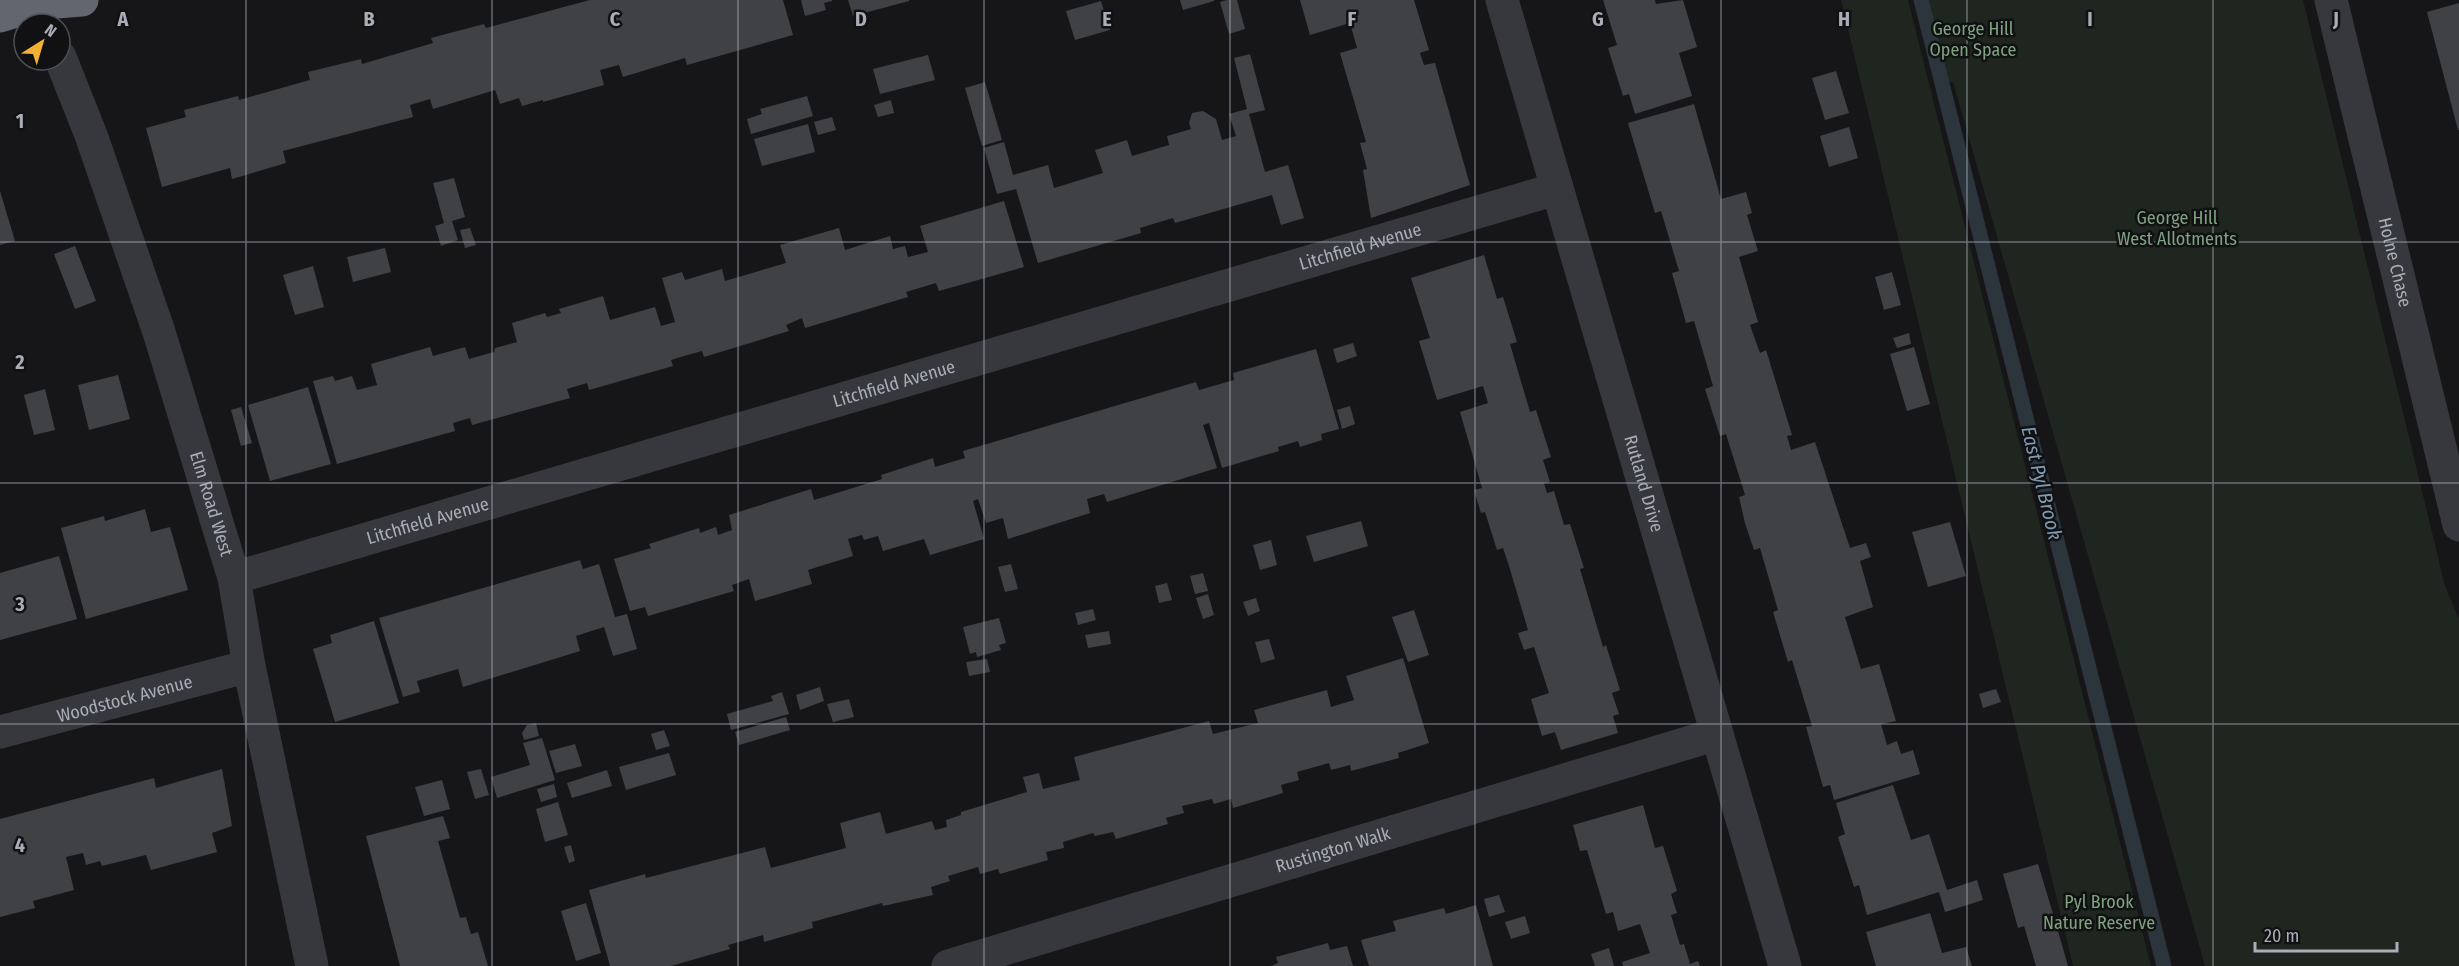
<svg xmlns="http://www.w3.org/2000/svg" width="2459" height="966" font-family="'Fira Sans Condensed',sans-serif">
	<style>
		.green { fill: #1e261f }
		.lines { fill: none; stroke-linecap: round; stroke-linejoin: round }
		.stream { stroke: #2c353c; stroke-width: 15 }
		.building { fill: #404145 }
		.minor { stroke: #37383d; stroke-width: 33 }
		.highway { stroke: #63666e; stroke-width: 33 }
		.grid { fill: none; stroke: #a8adb8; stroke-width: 1.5; stroke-opacity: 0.55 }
		.labels { text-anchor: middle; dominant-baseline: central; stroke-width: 5; stroke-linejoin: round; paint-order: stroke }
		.park-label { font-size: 18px; fill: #7fa381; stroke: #111113 }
		.street-label { font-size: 18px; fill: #a8adb8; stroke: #111113 }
		.water-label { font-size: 20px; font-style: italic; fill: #7f9bb3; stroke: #111113 }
		.grid-label { font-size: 20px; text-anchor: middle; font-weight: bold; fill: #a8adb8; stroke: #111113; stroke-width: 5; stroke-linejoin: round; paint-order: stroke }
	</style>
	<rect width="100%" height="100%" fill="#161618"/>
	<g class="green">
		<path d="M1841,0h67l243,966h-78z"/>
		<path d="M1922,0h381l142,586 14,33v347h-254l-252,-884h-11z"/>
	</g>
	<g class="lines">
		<path class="stream" d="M1921,0l243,966"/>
	</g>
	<g class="building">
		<path d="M590,0h193l10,35 -106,30 -2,-7 -62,19 -4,-12 -19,5 4,15 -61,17v-2l-21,6 -3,-8 -19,6 -5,-14 -62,19 -3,-10 -20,6 3,12 -130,34 3,12 -54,16 -2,-11 -68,19 -16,-59 40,-11 -2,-7 54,-14 1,4 71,-20 -2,-8 53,-13 1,5 71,-21 -2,-5 53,-14 2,4z"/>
		<path d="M801,0h31v1l-8,2 2,7 -21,6z"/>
		<path d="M848,0h61v1l-56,15z"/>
		<path d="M1180,0h34v1l-31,9z"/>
		<path d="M1227,0h10l8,29 -16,5 -9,-32z"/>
		<path d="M1300,0h114l15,50 -9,3 4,12 11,-2 35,122 -99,33 -8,-48 4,-1 -7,-26 6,-1 -26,-89 17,-5 -7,-25 -40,12z"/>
		<path d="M1603,0h52l1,4 27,-4 14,47 -18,6 13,43 -57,18 -6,-20 -6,2 -15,-48 9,-3z"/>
		<path d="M1101,1l9,29 -35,10 -9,-29z"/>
		<path d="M2459,3v127h-1l-31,-118z"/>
		<path d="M1250,54l15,56 -16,4 16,58 23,-7 16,53 -23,7 -9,-30 -97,28 -2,-5 -20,6 -13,4 1,5 -103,30 -22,-74 -19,5 -13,-46 20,-6 9,33 35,-10 6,23 49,-15 -8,-23 32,-10 5,16 37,-11 -2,-9 24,-7 -2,-6 3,-10 11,-2 13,8 6,21 14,-4 -7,-22 18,-5 -13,-51z"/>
		<path d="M928,55l7,25 -55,14 -7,-25z"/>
		<path d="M1836,71l13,42 -24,7 -13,-42z"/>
		<path d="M985,82l17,58 -20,6 -17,-58z"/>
		<path d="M807,96l6,20 -62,18 -4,-15 15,-5 -2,-5z"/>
		<path d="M891,100l3,13 -16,4 -4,-12z"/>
		<path d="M1694,104l27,95 25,-7 6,21 -5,2 11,36 -19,6 19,65 -8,3 10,28 6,-3 26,85 -5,1 4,14 24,-8 35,106 16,-5 5,14 -11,4 13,46 -28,10 16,52 18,-5 17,57 -15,3 6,21 10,-4 4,13 12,-4 7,24 -86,26 -4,-15 -7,2 -17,-60 6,-1 -20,-66 -4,2 -15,-50 5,-2 -18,-62 -6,2 -9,-27 -6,-26 6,-2 -19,-61 -6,2 -15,-47 8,-3 -19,-65 -8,2 -14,-50 7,-2 -18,-60 -6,2 -27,-90z"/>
		<path d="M832,117l4,13 -18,5 -4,-13z"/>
		<path d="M808,124l7,28 -53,14 -8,-27z"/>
		<path d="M1849,127l9,31 -29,9 -9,-31z"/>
		<path d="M454,178l11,39 -13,4 6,19 -17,6 -6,-20 9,-3 -11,-40z"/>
		<path d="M0,191l15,50 -15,4z"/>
		<path d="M1004,201l20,66 -85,24 -3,-8 -30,9 2,5 -103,31 -3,-10 -16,7 3,6 -85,26 -2,-6 -18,5 -13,4 2,6 -84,24 -2,-7 -20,6 3,9 -98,27 -2,-7 -17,5 2,8 -118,33 -24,-83 20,-5 2,5 17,-5 5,14 20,-5 -6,-21 59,-17 3,9 32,-9 4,12 25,-7 1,-4 22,-6 -5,-19 33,-10 2,4 14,-4 -2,-4 44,-13 7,24 45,-13 6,19 14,-4 -13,-44 20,-6 3,8 37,-11 3,12 61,-18 -6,-18 59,-17 6,22 45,-14 3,13 12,-3 3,11 20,-5 -8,-26z"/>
		<path d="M470,228l6,17 -11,3 -5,-18z"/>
		<path d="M75,246l21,55 -21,8 -21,-55z"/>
		<path d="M385,248l6,24 -38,10 -6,-25z"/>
		<path d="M1484,255l13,44 6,-2 14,45 -7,2 20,68 6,-2 15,47 -8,3 7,22 -6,1 3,10 7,-2 10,34 6,-1 14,44 -4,1 23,78 3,-2 14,45 -8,3 7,21 -6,2 5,17 -57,17 -6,-18 -13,4 -11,-37 18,-6 -15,-46 -10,3 -6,-17 10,-3 -19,-64 -6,-18 -6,2 -12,-38 -4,1 -7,-23 8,-2 -22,-76 28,-9 -5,-17 -46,14 -18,-59 11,-3 -19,-60z"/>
		<path d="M313,266l11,41 -29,8 -12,-40z"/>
		<path d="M1892,272l9,33 -17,5 -9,-33z"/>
		<path d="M1909,333l2,11 -14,4 -4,-10z"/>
		<path d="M1353,343l4,13 -20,7 -4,-14z"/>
		<path d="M1914,347l16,57 -23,7 -17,-57z"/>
		<path d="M1316,349l23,80 -18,5 1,6 -22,7 -2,-6 -20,6 1,4 -57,17 -13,-45 -6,2 14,43 -110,34 -3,-8 -17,5 3,14 -82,26 -5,-21 -17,5 -8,-24 -5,2 11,38 -54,16 -6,-16 -41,12 -5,-15 -14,4 -2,-5 -14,4 5,17 -45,14 4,14 -57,17 -6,-22 -17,6 2,6 -86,25 -3,-9 -15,4 -16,-52 37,-11 -2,-4 50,-16 1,5 16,-6 2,8 14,-5 -3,-15 82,-26 3,11 68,-21 -1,-4 52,-17 2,9 30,-9 -2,-7 233,-69 3,8 35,-10 -1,-7z"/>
		<path d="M118,375l12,44 -41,11 -11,-45z"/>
		<path d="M308,387l23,77 -61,17 -22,-76z"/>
		<path d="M45,389l10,41 -21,5 -10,-40z"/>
		<path d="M1350,406l5,18 -13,5 -5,-19z"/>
		<path d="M241,407l11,36 -11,3 -10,-36z"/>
		<path d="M145,509l6,23 19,-5 18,63 -102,29 -25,-91 43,-12 1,5z"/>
		<path d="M1361,521l7,25 -54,16 -8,-26z"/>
		<path d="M1950,522l16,54 -38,11 -16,-55z"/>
		<path d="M1271,540l6,25 -17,5 -7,-25z"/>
		<path d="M59,556l18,63 -77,21v-67z"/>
		<path d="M580,560l3,9 16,-5 16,53 12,-3 10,35 -24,7 -9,-29 -28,9 4,15 -117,36 -5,-18 -41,12 3,11 -17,5 -24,-79z"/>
		<path d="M1011,564l7,25 -13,3 -7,-25z"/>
		<path d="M1203,573l5,18 -13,3 -5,-18z"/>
		<path d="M1167,583l5,17 -13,3 -4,-17z"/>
		<path d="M1208,594l6,21 -11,4 -7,-21z"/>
		<path d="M1256,598l4,13 -12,5 -5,-14z"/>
		<path d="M1093,609l3,11 -18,5 -3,-12z"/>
		<path d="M1414,610l15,45 -21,7 -16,-45z"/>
		<path d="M999,618l7,25 -7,2 2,5 -24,7 -1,-5 -6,2 -7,-27z"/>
		<path d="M374,621l25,82 -64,19 -22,-73 19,-6 -2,-8z"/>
		<path d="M1109,631l2,13 -23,4 -3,-13z"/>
		<path d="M1269,639l6,20 -14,4 -6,-21z"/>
		<path d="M1403,658l26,85 -31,10 1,5 -48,13 -1,-6 -19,5 -2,-7 -32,9 2,8 -18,5 2,8 -50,15 -2,-9 -17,5 -2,-5 -30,7 2,7 -18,5 2,6 -52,15 -3,-7 -18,4 -2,-3 -30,9 1,6 -18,4 2,8 -48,14 -2,-5 -18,5 -2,-7 -30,9 2,5 -19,6 2,8 -50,11 -1,-3 -70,19 1,6 -49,14 -1,-7 -35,10 2,4 -59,17h-61l-21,-76 56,-16 1,4 119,-31 6,21 75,-20 -6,-25 40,-11 6,22 46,-13 3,9 12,-3 -1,-7 15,-5v-3l66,-20 -4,-15 16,-4 4,16 37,-9 -6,-23 135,-36 4,13 45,-11 -4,-13 73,-20 4,17 23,-7 -8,-24z"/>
		<path d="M987,659l3,13 -21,4 -3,-14z"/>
		<path d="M820,687l4,14 -24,9 -4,-15z"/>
		<path d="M1996,689l5,13 -18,6 -4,-14z"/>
		<path d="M782,692l7,22 -58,16 -4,-16 46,-13 -2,-5z"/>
		<path d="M849,699l5,18 -21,5 -6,-18z"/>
		<path d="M786,717l4,13 -51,15 -4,-13z"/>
		<path d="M536,723l3,13 -15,4 -2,-7 5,-8z"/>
		<path d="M664,730l6,16 -14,4 -5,-16z"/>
		<path d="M542,738l13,42 -58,18 -6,-21 39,-12 -7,-22z"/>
		<path d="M575,744l7,22 -26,7 -7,-22z"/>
		<path d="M669,753l7,22 -50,15 -7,-23z"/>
		<path d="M222,769l10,57 -20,7 5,19 -66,18 -5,-15 -44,11 -2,-5 -14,4 -3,-12 -17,4 8,33 -41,11 2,7 -35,9v-98l154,-41 2,10z"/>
		<path d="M481,769l8,26 -14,4 -8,-27z"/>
		<path d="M607,770l5,16 -40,12 -5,-15z"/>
		<path d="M442,780l8,29 -26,7 -9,-29z"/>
		<path d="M554,784l3,13 -16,5 -4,-13z"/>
		<path d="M1893,785l18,55 18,-6 18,56 30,-10 6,20 -38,12 -6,-20 -72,23 -8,-30 -5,2 -16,-50 7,-3 -9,-31z"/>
		<path d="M558,802l10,33 -23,7 -9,-33z"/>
		<path d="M1643,805l12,43 8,-2 14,45 -6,3 6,19 -6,2 9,30 4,-1 6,20 8,-3 2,5h-77l-1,-4 28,-9 -10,-29 -22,7 -5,-19 -7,2 -19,-64 -7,1 -7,-26z"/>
		<path d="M443,816l7,22 -12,3 22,77 6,-1 5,17 7,-2 10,34h-88l-34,-130z"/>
		<path d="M571,845l4,16 -6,2 -5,-16z"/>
		<path d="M2038,864l16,53 14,49h-32l-12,-40 -6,2 -15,-54z"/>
		<path d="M1499,895l6,17 -16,5 -5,-18z"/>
		<path d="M586,903l15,50 -25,8 -15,-50z"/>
		<path d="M1476,905l17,61h-124l-8,-26 35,-9 -3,-10 51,-13 2,6z"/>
		<path d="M1930,913l12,40 24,-6 6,19h-96l-10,-34z"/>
		<path d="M1525,916l5,17 -19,6 -6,-17z"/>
		<path d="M1328,943l2,7 17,-4 6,20h-82l7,-3 -2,-6z"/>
		<path d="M1609,948l5,18h-19l-4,-12z"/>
	</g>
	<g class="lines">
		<g class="minor">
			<path id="s1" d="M1502,0l283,966"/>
			<path id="s2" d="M2331,0l128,525"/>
			<path id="s3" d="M60,57l31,78 68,197 75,246 15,88 63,300"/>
			<path id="s4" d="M234,578l1322,-389"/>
			<path id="s5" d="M0,732l249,-66"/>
			<path id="s6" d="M948,966l769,-232"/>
		</g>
		<path class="highway" d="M0,16l43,-13 39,-3"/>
	</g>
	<path class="grid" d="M246,0v966M492,0v966M738,0v966M984,0v966M1230,0v966M1475,0v966M1721,0v966M1967,0v966M2213,0v966M0,242h2459M0,483h2459M0,724h2459"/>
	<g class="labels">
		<g class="park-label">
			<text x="1973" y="29">George Hill<tspan x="1973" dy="21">Open Space</tspan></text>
			<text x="2177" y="218">George Hill<tspan x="2177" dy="21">West Allotments</tspan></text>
			<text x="2099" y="902">Pyl Brook<tspan x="2099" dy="21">Nature Reserve</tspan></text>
		</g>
		<g class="street-label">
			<text stroke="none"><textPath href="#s4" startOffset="1174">Litchfield Avenue</textPath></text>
			<text stroke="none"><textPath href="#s2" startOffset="270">Holne Chase</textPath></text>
			<text stroke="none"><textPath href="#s4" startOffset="688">Litchfield Avenue</textPath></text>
			<text stroke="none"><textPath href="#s1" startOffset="504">Rutland Drive</textPath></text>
			<text stroke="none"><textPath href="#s3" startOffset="472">Elm Road West</textPath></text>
			<text stroke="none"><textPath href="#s4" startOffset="202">Litchfield Avenue</textPath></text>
			<text stroke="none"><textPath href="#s5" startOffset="129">Woodstock Avenue</textPath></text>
			<text stroke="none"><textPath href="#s6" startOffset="402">Rustington Walk</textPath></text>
		</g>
		<g class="water-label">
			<text transform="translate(2042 483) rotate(76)">East Pyl Brook</text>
		</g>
	</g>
	<g class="grid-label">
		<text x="123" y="26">A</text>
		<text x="369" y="26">B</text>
		<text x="615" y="26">C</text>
		<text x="861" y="26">D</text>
		<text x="1107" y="26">E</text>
		<text x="1352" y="26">F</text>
		<text x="1598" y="26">G</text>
		<text x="1844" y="26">H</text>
		<text x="2090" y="26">I</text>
		<text x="2336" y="26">J</text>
		<text x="20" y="128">1</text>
		<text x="20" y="369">2</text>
		<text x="20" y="611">3</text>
		<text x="20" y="852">4</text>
	</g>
	<g transform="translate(42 42) rotate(37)"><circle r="28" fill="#111113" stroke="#4d4f55" stroke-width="1.5"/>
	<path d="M0-4.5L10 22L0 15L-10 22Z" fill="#f2b134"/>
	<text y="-9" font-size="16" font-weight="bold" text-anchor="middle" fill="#a8adb8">N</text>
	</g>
	<path d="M2255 942v9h142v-9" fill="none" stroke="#a8adb8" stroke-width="3"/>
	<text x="2264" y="942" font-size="18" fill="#a8adb8" stroke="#111113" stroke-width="4.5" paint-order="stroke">20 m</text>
</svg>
